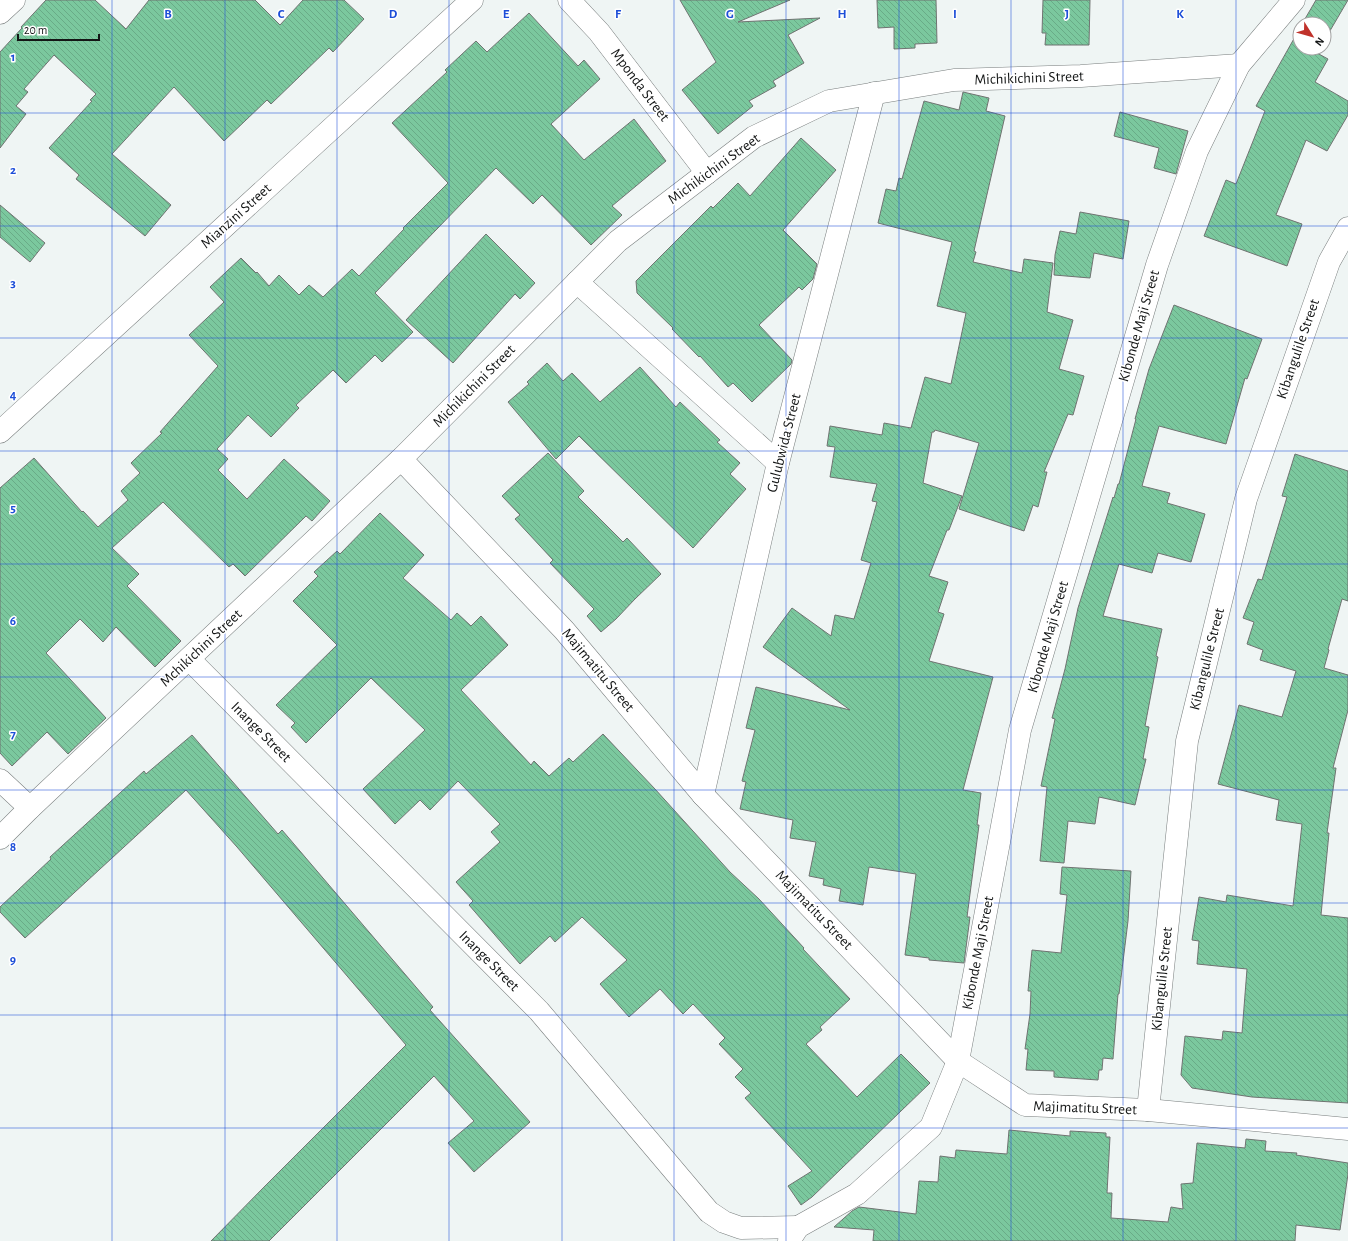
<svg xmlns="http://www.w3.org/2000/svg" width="1348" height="1241" font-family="'Alegreya Sans',sans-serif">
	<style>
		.building { fill: url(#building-back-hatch); stroke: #6f7371 }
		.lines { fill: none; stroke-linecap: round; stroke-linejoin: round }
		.street-casing { stroke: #797e7e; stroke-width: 23 }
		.street { stroke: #fff; stroke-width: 22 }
		.grid { fill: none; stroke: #1d4ed8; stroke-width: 1; stroke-opacity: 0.55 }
		.labels { text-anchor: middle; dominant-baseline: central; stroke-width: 3; stroke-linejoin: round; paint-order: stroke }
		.street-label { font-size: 15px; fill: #131515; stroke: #fff }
		.grid-label { font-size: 13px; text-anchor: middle; font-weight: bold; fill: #1d4ed8; stroke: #fff; stroke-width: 3; stroke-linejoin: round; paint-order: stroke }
	</style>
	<defs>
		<pattern id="building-back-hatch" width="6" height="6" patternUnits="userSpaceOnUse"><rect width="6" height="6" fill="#7bc89e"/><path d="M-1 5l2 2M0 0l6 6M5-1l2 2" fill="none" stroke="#69ab87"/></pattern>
	</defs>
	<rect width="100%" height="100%" fill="#eff5f4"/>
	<g class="building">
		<path d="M46,0h49l31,29 23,-29h106l25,25 23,-25h41l20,19 -31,33 -4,-4 -58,56 -4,-4 -43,41 -50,-54 -62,67 59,51 -26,31 -69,-57 3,-4 -30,-27 43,-47 -2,-1 6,-6 -42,-39 -30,34 4,3 -12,14 10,8 -26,34v-96l22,-24 -1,-1z"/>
		<path d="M680,0h110l-52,22 82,-4 -32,17 16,28 -31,18 3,5 -27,15 4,5 -35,28 -36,-44 34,-28z"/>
		<path d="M877,0h59l1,43 -22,1v4l-21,1v-22l-16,1z"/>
		<path d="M1043,0h47l-1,45h-44l1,-12h-4z"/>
		<path d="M1316,0h32l-24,41v-17h-22z"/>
		<path d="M529,13l49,53 6,-6 16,19 -49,45 33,36 50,-41 32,42 -54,45 10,9 -31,30 -49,-50 -9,9 -37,-36 -121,125 38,39 -31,30 -7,-7 -29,28 -13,-13 -37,35 3,3 -28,29 -23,-22 -31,34 11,10 -10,11 29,29 37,-40 46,42 -18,20 -6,-5 -61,60 -12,-12 -4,3 -66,-65 -51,46 27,26 -12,12 54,55 -26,26 -39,-40 -13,15 -23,-23 -34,34 60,65 -38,36 -21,-22 -35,34 -12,-13v-265l34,-30 48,54 1,-1 15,16 30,-27 -7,-9 19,-18 -9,-10 31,-30 -2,-1 58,-66 -29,-31 35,-33 -14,-15 31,-29 15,15 1,-1 12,14 10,-11 20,20 10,-10 14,12 29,-28 7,7 45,-47 -1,-1 45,-45 -56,-60 55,-51 -2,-2 31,-29 11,11z"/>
		<path d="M1300,28v20h20l-3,5 11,6 -13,23 33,19v14l-21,36 -21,-11 -30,75 26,9 -15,42 -83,-30 22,-56 10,4 29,-73 -9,-5z"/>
		<path d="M963,92l26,6 -3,13 19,5 -31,135 2,1 -3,10 49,11 2,-14 29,4 -6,49 26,8 -14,49 25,7 -11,39 -5,-1 -24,58h3l-9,35 -5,-2 -9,26 -65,-22 20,-66 -44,-13 -1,2h-2l-9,51 39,13 -13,34h-2l-18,46 19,6 -10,30 6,2 -15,47 64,16 -30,113 18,3 -4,32h2l-12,92h3l-6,46 -35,-3v-2l-24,-3 11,-81 -47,-7 -6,38 -24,-4 2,-12 -18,-4 1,-6 -15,-3 7,-34 -26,-4 3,-18 -53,-11 6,-27 -4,-1 13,-51 -9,-2 10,-41 94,23 -87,-63 29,-39 39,28 4,-21 19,4 17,-56 -10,-3 16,-58 -5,-1 5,-17 -47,-7 5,-30 -8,-1 3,-20 52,9 2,-12 27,5 14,-51 26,7 15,-71 -29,-7 15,-64 -74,-19 8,-34 10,2 3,-13 3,1 22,-78 35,9z"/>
		<path d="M1120,112l68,19 -12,43 -22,-6 5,-20 -45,-12z"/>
		<path d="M801,138l35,32 -53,60 34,34 -4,15 -11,11 -3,-3 -40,38 33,35 -1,4 -39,38 -19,-19 -5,4 -28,-31 -1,1 -27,-28 1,-1 -36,-35 -1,-12 75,-75 2,2 25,-25 12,13z"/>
		<path d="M0,205l45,38 -15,19 -30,-25z"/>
		<path d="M1080,212l49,9 -6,38 -29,-6 -4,25 -36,-3 1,-20 5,-24 16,3z"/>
		<path d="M486,234l49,49 -15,16 -5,-5 -62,69 -47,-43z"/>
		<path d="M1174,305l88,34 -15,40 -2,-1 -19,66 -67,-18 -17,60 28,7 -3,10 38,11 -14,48 -33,-9 -6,20 -33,-9 -16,52 59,13 -6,27 2,1 -13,69 4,1 -6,32h3l-11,46 -36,-8 -4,27 -27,-3 -4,42 -24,-2 7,-74 -6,-1 14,-67 -3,-1 13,-49 13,-61 35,-111 1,1 4,-14h1l17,-65h-1l14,-50z"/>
		<path d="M547,363l16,18 9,-8 28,29 40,-35 36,40 4,-5 40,38 -3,2 23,21 -10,11 16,15 -53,59 -114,-112 -23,23 -48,-57 21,-18 -2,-2z"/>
		<path d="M548,453l36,38 -6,6 45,45 4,-4 34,36 -26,25 -19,20 -15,13 -14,-16 7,-7 -44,-46 3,-3 -38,-41 5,-4 -18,-19z"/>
		<path d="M1295,454l53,17v130l-6,-2 -14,50 1,1 -5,18 24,7v35l-15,58h3l-9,65h2l-8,82 27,3v185l-96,-6 -60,-9 -11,-13 4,-39 37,4 1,-9 19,2 5,-64 -50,-5 2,-23 -7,-1 7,-43 27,5 1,-7 66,11 9,-82 -26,-4 3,-20 -61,-16 21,-79 43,12 14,-46 -36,-11 3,-10 -16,-6 7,-22 -11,-4 15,-39 4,1 25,-83 -5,-1z"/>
		<path d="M380,513l44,42 -21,23 48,42 6,-7 14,13 10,-10 27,29 -47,45 70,75 3,-4 15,15 20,-18 4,4 30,-28 52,55 75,83 29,27 45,49 -1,1 47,50 -30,28 2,3 -16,14 51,53 44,-43 29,29 -118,114 -11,8 -13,-19 24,-15 -67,-73 6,-5 -16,-16 8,-8 -24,-25 6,-6 -32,-34 -10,10 -23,-25 -31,28 -29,-33 27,-24 -45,-43 -27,25 -5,-6 -30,28 -51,-59 4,-4 -17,-19 44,-40 -9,-10 9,-8 -42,-43 -28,29 -10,-10 -25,24 -32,-35 62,-59 -54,-52 -65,65 -15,-16 4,-4 -19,-18 61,-60 -44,-44 25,-25 -4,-4 23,-21 3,3z"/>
		<path d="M192,735l86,99 4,-4 151,177 -3,3 100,112 -56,50 -26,-29 26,-22 -40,-45 -165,165h-58l54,-55 141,-141 -169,-198 -51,-57 -161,148 -25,-26v-5l51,-48 -1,-2 94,-86 2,3z"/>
		<path d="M1062,867l69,4 -3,50 -9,73h-1l-5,65 -10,-1 -1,12h-3l-1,10 -44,-3v-6l-28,-1 2,-21h-3l5,-35 1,-23h-3l4,-41 29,3 6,-58 -7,-1z"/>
		<path d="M1009,1130l61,6v-5l36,2v4h4l-3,56h5l-1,25 57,4 3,-15 12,2 -2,-25 12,-1 4,-40 48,5 1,-9 20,2 -1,10 32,2 -1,2 52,8v11l-8,56 -44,-5 -1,16h-422l1,-11 -40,-3 18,-16 7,-4 57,7 3,-33 19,1 2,-26 15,2 1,-8 51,4z"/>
	</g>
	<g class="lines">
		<defs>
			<g id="street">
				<path d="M569,0l30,32 108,141"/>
				<path d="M0,13l14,-13"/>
				<path d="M577,282l201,181"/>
				<path d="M0,432l472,-432"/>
				<path d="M401,459l163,171 139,165 255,266 67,44 123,5 200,19"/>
				<path d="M189,659l350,352 170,201 15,10 17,6 57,-1"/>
				<path d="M0,780l30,28"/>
				<path d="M703,795l75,-332 96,-370"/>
				<path d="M0,838l30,-30 371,-349 217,-218 136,-104 75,-36 125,-21 127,-4 158,-11"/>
				<path d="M1148,1110l39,-369 59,-242 83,-237 19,-34"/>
				<path d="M789,1241l9,-14 59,-33 74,-67 27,-66 62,-331 137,-465 40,-114 42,-86 55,-65"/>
			</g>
		</defs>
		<use href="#street" class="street-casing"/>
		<use href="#street" class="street"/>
	</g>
	<path class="grid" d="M112,0v1241M225,0v1241M337,0v1241M449,0v1241M562,0v1241M674,0v1241M786,0v1241M899,0v1241M1011,0v1241M1123,0v1241M1236,0v1241M0,113h1348M0,226h1348M0,338h1348M0,451h1348M0,564h1348M0,677h1348M0,790h1348M0,903h1348M0,1015h1348M0,1128h1348"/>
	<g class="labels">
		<g class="street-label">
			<text transform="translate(1029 78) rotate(-2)">Michikichini Street</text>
			<text transform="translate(640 85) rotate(53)">Mponda Street</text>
			<text transform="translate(714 169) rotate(-36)">Michikichini Street</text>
			<text transform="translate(236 216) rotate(-42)">Mianzini Street</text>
			<text transform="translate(1139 326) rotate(-74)">Kibonde Maji Street</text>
			<text transform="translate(1298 349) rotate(-71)">Kibangulile Street</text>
			<text transform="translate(474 386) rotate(-45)">Michikichini Street</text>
			<text transform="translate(784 443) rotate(-76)">Gulubwida Street</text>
			<text transform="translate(1048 637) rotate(-74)">Kibonde Maji Street</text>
			<text transform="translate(201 648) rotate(-43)">Mchikichini Street</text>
			<text transform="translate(1207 659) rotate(-76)">Kibangulile Street</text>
			<text transform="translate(598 670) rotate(50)">Majimatitu Street</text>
			<text transform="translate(261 732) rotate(45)">Inange Street</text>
			<text transform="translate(814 910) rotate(46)">Majimatitu Street</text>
			<text transform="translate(978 953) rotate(-79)">Kibonde Maji Street</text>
			<text transform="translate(489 961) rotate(45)">Inange Street</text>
			<text transform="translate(1162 979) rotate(-84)">Kibangulile Street</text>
			<text transform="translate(1085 1108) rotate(2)">Majimatitu Street</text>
		</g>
	</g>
	<g class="grid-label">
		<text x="168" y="18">B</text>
		<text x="281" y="18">C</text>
		<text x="393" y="18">D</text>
		<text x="506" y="18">E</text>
		<text x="618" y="18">F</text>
		<text x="730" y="18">G</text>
		<text x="842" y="18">H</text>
		<text x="955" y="18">I</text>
		<text x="1067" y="18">J</text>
		<text x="1180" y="18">K</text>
		<text x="13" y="61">1</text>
		<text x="13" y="174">2</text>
		<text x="13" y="287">3</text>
		<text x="13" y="399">4</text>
		<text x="13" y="512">5</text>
		<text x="13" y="625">6</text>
		<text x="13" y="738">7</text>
		<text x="13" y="851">8</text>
		<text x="13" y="964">9</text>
	</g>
	<g transform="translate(1312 36) rotate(127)"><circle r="19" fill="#ffffff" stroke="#a1a1a1"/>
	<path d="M0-3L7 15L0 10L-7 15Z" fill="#c0322b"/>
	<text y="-6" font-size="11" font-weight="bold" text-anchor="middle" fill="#131515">N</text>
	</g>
	<path d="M18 34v6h81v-6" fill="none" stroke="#131515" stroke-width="2"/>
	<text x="24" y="34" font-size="12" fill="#131515" stroke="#ffffff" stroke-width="3" paint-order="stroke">20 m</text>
</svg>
